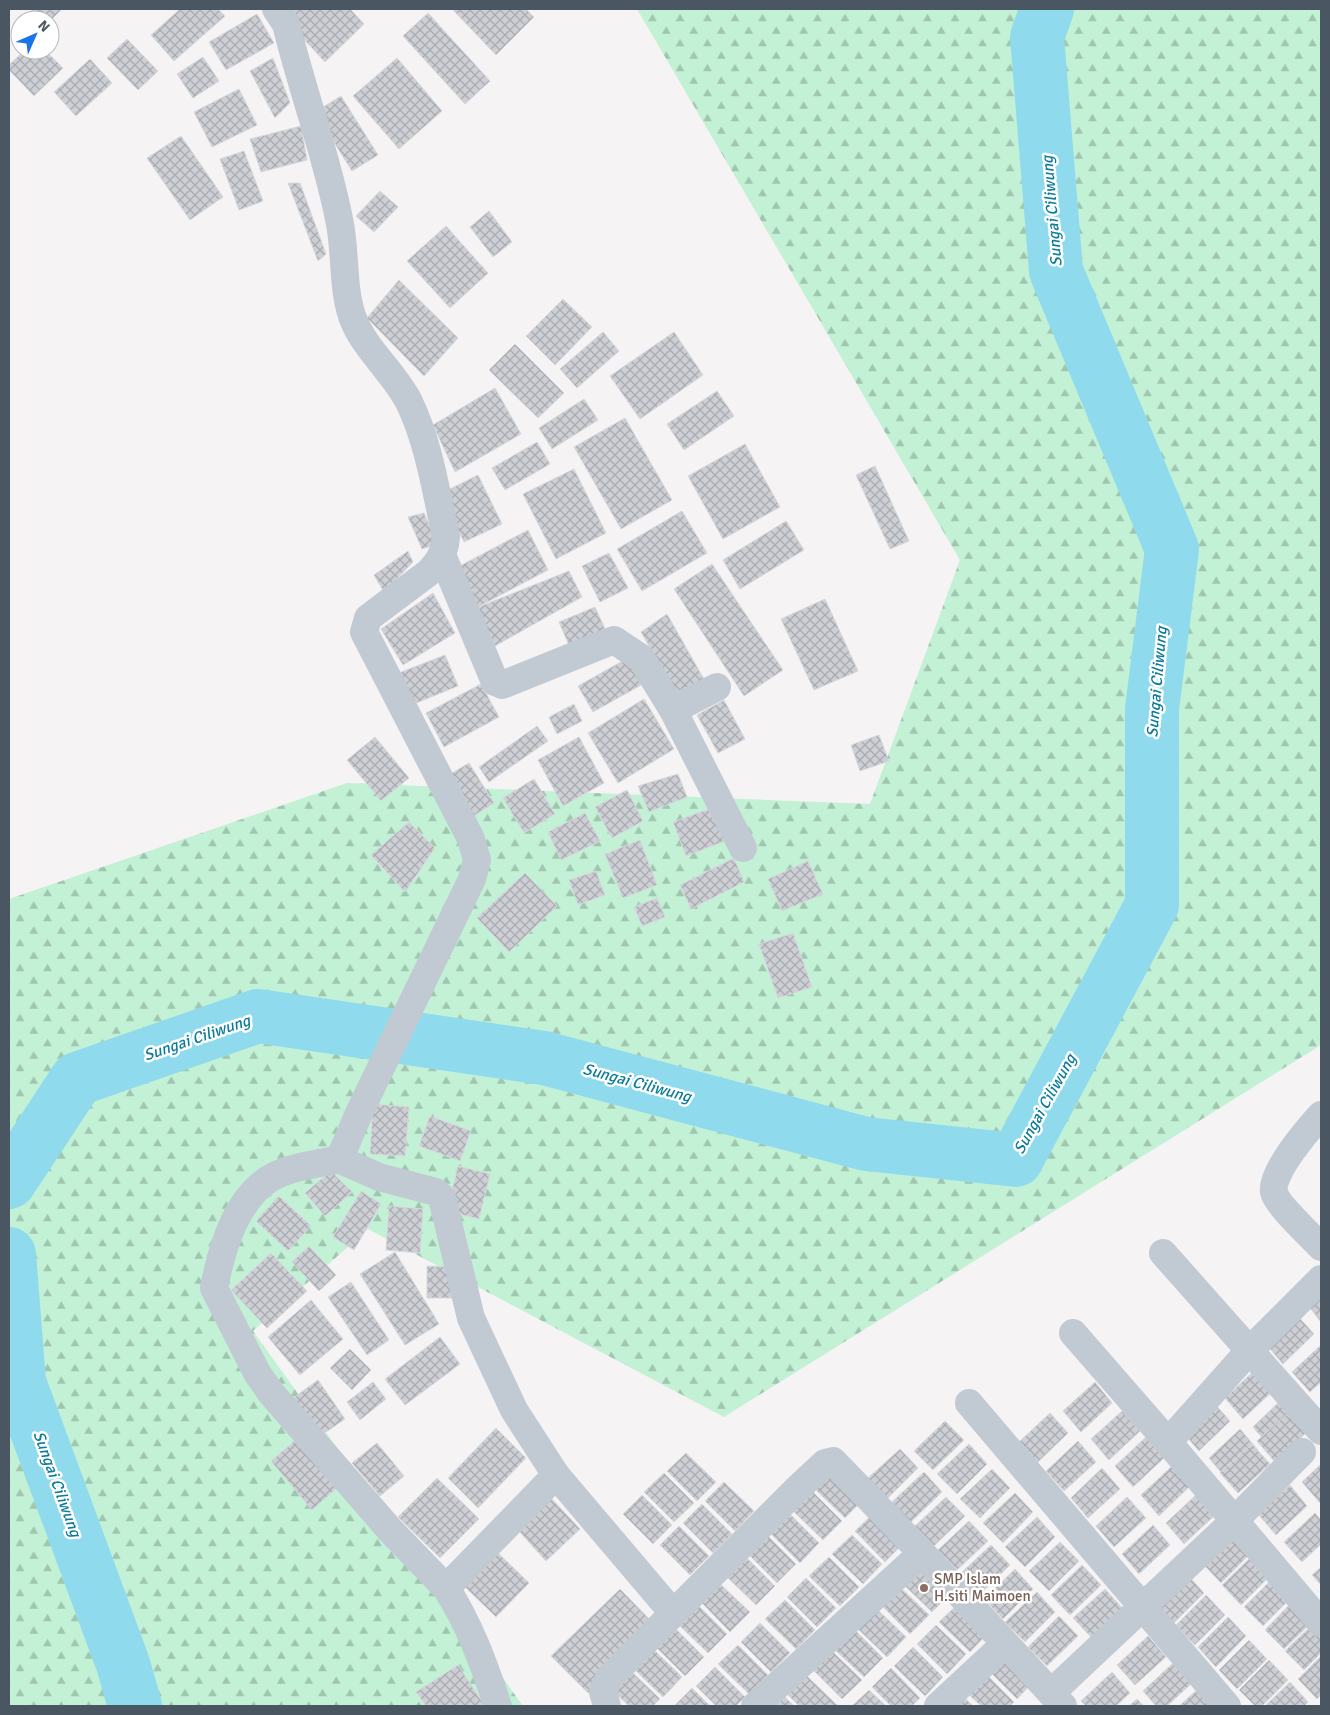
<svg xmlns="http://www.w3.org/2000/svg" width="1330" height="1715" font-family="Signika,sans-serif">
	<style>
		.forest { fill: url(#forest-firs) }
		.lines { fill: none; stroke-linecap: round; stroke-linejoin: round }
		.river { stroke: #90daee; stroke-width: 54 }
		.building { fill: url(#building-cross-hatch); stroke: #d7d9de }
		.minor { stroke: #c1cad2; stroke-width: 28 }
		.education-dot { fill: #8d6e63; stroke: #fff; stroke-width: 2 }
		.labels { text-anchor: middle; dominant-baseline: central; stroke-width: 5; stroke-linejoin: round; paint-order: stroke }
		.education-label { font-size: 15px; fill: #785e54; stroke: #fff; text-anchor: start }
		.water-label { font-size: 16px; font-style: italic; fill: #0c7c9b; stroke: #fff }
	</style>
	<defs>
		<pattern id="forest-firs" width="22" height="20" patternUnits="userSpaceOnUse" patternTransform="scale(1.25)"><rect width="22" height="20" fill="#c3f1d5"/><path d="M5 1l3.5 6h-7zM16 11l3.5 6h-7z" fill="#a0c6b0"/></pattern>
		<pattern id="building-cross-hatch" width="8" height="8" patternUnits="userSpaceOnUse" patternTransform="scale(1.25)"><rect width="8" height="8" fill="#cdcfd5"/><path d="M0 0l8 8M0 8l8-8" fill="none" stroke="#a8abb0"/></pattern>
	</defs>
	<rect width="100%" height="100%" fill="#f5f3f3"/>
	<path class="forest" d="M637,9h684v1036l-597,372 -356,-188 -115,102 270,375h-514v-807l338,-116 523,21 90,-244z"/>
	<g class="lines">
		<g class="river">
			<path d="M9,1182l68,-103 181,-63 286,42 322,86 150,16 136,-255v-196l20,-160 -116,-278 -19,-234 10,-28"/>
			<path d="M9,1254l10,128 104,282 12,42"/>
		</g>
	</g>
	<g class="building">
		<path d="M30,9h32l-12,12 -9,-1z"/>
		<path d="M180,9h38l7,7 -51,45 -23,-26z"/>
		<path d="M292,9h58l14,15 -39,38 -42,-45z"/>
		<path d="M452,9h74l8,8 -38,38z"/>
		<path d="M428,13l62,68 -25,23 -62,-68z"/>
		<path d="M257,14l17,29 -48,27 -17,-28z"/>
		<path d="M127,39l31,32 -20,19 -31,-32z"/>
		<path d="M25,50h20l18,18 -29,28 -25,-26v-5z"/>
		<path d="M203,57l16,24 -26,17 -16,-24z"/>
		<path d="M273,58l17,45 -15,15 -25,-47z"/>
		<path d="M397,58l45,53 -43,38 -46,-53z"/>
		<path d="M90,59l22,24 -36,33 -22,-24z"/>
		<path d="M239,89l18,36 -45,22 -18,-35z"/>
		<path d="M341,96l37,59 -26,16 -37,-59z"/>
		<path d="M301,126l6,34 -46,12 -11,-33z"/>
		<path d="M181,136l42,61 -33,23 -43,-62z"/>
		<path d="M244,151l19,50 -24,9 -19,-51z"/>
		<path d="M288,183h12l26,71 -8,7z"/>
		<path d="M380,191l18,16 -24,25 -18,-16z"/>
		<path d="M489,211l23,31 -19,15 -23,-30z"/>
		<path d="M446,226l42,47 -38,35 -43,-47z"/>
		<path d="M399,280l59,58 -34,38 -57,-58z"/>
		<path d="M563,299l29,28 -37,38 -29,-29z"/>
		<path d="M603,332l16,19 -42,37 -17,-19z"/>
		<path d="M674,332l29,43 -63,44 -30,-43z"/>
		<path d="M515,344l49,49 -26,25 -49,-48z"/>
		<path d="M495,388l26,46 -66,38 -22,-47z"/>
		<path d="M717,391l17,25 -50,34 -17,-26z"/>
		<path d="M584,399l14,21 -46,29 -13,-21z"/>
		<path d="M625,418l47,82 -51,29 -47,-82z"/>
		<path d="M537,442l13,22 -45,26 -13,-22z"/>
		<path d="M745,444l35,63 -57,32 -35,-63z"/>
		<path d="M875,466l34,75 -19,8 -34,-74z"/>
		<path d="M574,469l32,64 -50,26 -33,-65z"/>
		<path d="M478,475l24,49 -38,18 -24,-48z"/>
		<path d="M682,511l25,42 -65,38 -25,-42z"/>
		<path d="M424,513l13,31 -15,5 -14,-32z"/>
		<path d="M786,521l18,29 -64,39 -17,-29z"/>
		<path d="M528,530l20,40 -72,38 -22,-39z"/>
		<path d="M408,551l5,11 -29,30 -10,-17z"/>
		<path d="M609,553l19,35 -28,14 -18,-36z"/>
		<path d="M712,564l71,106 -39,26 -70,-107z"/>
		<path d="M569,571l13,26 -87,49 -19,-38z"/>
		<path d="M433,593l22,40 -52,32 -22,-36z"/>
		<path d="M825,599l33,72 -44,19 -33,-71z"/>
		<path d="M595,607l11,24 -35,19 -12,-28z"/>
		<path d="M667,614l38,67 -29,11 -35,-60z"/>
		<path d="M445,655l13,31 -54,22 -13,-32z"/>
		<path d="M628,658l15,26 -50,28 -15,-26z"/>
		<path d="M481,684l18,33 -55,30 -18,-34z"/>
		<path d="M644,699l30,50 -56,34 -30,-50z"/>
		<path d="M724,700l21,39 -27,14 -21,-38z"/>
		<path d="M574,704l8,17 -25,13 -8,-17z"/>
		<path d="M537,726l11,15 -59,41 -10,-15z"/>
		<path d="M879,735l10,26 -29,10 -9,-26z"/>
		<path d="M375,737l34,41 -28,23 -34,-41z"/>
		<path d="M579,737l25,46 -41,23 -25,-46z"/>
		<path d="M469,763l25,40 -22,14 -25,-41z"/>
		<path d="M678,774l9,23 -38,15 -11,-26z"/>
		<path d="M534,779l21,35 -31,19 -21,-35z"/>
		<path d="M627,790l16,31 -31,17 -17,-31z"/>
		<path d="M717,806l13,33 -44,17 -13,-34z"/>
		<path d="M585,813l15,28 -39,19 -13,-28z"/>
		<path d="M409,822l26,26 -30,44 -34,-37z"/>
		<path d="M640,840l17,45 -34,13 -18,-44z"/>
		<path d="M734,858l10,24 -53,27 -11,-24z"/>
		<path d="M808,861l15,33 -41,17 -14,-32z"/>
		<path d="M596,871l9,24 -27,10 -9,-25z"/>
		<path d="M525,873l32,33 -48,46 -32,-34z"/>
		<path d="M657,898l8,19 -23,9 -8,-19z"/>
		<path d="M793,933l19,54 -34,11 -19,-54z"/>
		<path d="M373,1104l36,3 -4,49 -35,-2z"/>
		<path d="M430,1116l41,15 -11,30 -41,-15z"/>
		<path d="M458,1166l32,8 -11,45 -32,-8z"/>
		<path d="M331,1171l21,21 -27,24 -20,-23z"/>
		<path d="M361,1191l20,13 -27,46 -21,-13z"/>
		<path d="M279,1196l32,30 -23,25 -32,-30z"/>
		<path d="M389,1206l34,3 -3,44 -34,-3z"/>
		<path d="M309,1246l27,29 -17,16 -27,-29z"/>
		<path d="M395,1252l44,72 -34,21 -45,-71z"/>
		<path d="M271,1253l36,38 -40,37 -36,-38z"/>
		<path d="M427,1266l29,1 -1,31h-28z"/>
		<path d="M351,1282l38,58 -22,15 -39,-58z"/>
		<path d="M1321,1297v25l-11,-14z"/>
		<path d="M311,1300l32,39 -43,36 -32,-38z"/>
		<path d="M1296,1314l18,20 -31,30 -18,-21z"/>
		<path d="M440,1337l20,27 -55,41 -20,-26z"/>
		<path d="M1321,1345v37l-11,10 -18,-20z"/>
		<path d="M350,1349l21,21 -19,20 -22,-22z"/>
		<path d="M1256,1369l18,21 -31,29 -18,-21z"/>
		<path d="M318,1380l27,39 -29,20 -27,-38z"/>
		<path d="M373,1382l13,17 -26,21 -13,-18z"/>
		<path d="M1095,1382l17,21 -31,29 -18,-21z"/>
		<path d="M1283,1398l18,21 -31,28 -17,-20z"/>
		<path d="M1212,1401l18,20 -31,30 -18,-21z"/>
		<path d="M1122,1411l18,20 -31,29 -18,-21z"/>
		<path d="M1289,1412l18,20 -32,30 -18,-21z"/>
		<path d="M1050,1413l18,20 -31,30 -18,-21z"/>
		<path d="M945,1421l19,19 -31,30 -19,-19z"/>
		<path d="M496,1428l30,30 -48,50 -30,-30z"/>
		<path d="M1240,1429l18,21 -31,29 -18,-21z"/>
		<path d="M1146,1437l18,21 -31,29 -18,-21z"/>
		<path d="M297,1439l41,48 -26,23 -41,-49z"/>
		<path d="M1078,1441l18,21 -32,29 -18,-20z"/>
		<path d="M377,1443l27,33 -24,20 -28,-33z"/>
		<path d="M969,1444l18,20 -30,30 -20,-20z"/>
		<path d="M1252,1444l18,20 -32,29 -18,-20z"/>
		<path d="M900,1449l18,19 -30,30 -20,-20z"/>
		<path d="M686,1453l30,29 -19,19 -30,-30z"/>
		<path d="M1321,1464v37l-1,2 -18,-21z"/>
		<path d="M1172,1466l18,20 -31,30 -18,-21z"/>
		<path d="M1102,1468l18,21 -32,29 -17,-20z"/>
		<path d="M834,1469l30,30 -19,19 -31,-30z"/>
		<path d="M992,1469l18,19 -30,30 -20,-19z"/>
		<path d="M924,1472l18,20 -31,30 -19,-20z"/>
		<path d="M664,1473l30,30 -20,19 -30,-30z"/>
		<path d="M437,1478l42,41 -39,39 -42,-41z"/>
		<path d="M724,1482l30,29 -19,20 -30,-30z"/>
		<path d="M1290,1485l17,21 -31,29 -18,-21z"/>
		<path d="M812,1491l30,30 -19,19 -31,-30z"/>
		<path d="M1015,1493l18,19 -30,31 -20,-20z"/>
		<path d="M1197,1494l18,21 -31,29 -18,-21z"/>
		<path d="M642,1495l30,30 -19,19 -30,-30z"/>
		<path d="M946,1497l19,19 -31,30 -19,-20z"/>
		<path d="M1127,1497l19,21 -32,29 -18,-21z"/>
		<path d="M551,1498l29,31 -34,32 -29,-32z"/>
		<path d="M702,1504l30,30 -19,19 -30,-30z"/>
		<path d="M789,1513l30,30 -19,20 -31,-31z"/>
		<path d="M874,1513l30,30 -19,19 -30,-31z"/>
		<path d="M1315,1513l6,7v24l-19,18 -18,-20z"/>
		<path d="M1037,1517l18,20 -30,30 -20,-20z"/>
		<path d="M969,1521l19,20 -31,29 -19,-20z"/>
		<path d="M1153,1525l17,20 -31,29 -17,-20z"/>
		<path d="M679,1526l30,30 -19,19 -30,-30z"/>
		<path d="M1232,1533l19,20 -30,30 -19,-20z"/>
		<path d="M766,1534l30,30 -19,19 -30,-30z"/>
		<path d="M852,1535l30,29 -19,20 -31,-30z"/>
		<path d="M1060,1542l19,19 -30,30 -20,-20z"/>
		<path d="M991,1545l19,20 -31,30 -19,-21z"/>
		<path d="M495,1550l34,33 -33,34 -34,-33z"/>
		<path d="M1253,1555l18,20 -30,30 -19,-20z"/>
		<path d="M745,1556l30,30 -19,19 -31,-30z"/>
		<path d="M829,1557l30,30 -19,19 -31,-30z"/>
		<path d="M921,1563l30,30 -19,19 -31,-30z"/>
		<path d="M1082,1565l19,20 -31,30 -19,-20z"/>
		<path d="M1321,1567v18l-9,-10z"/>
		<path d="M1015,1569l18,20 -30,30 -19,-20z"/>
		<path d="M1186,1573l18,20 -30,30 -19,-19z"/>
		<path d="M1274,1577l19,19 -30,30 -19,-19z"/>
		<path d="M806,1578l30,30 -19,19 -30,-30z"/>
		<path d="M719,1583l31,29 -20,20 -30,-31z"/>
		<path d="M899,1586l30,29 -19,19 -30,-30z"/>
		<path d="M620,1589l36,37 -68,67 -37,-37z"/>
		<path d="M1105,1589l18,20 -30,30 -20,-21z"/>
		<path d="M1037,1592l18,20 -30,30 -20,-20z"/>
		<path d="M1206,1595l19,20 -30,30 -19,-20z"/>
		<path d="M1295,1599l19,21 -30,29 -19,-19z"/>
		<path d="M785,1600l30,30 -19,19 -31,-30z"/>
		<path d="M959,1603l29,30 -18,19 -31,-30z"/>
		<path d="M698,1605l29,29 -19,19 -30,-29z"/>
		<path d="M876,1608l30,29 -19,20 -31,-30z"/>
		<path d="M1059,1616l19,20 -31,30 -19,-19z"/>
		<path d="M1228,1617l18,19 -30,31 -18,-20z"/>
		<path d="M1316,1621l5,6v26l-17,17 -19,-19z"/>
		<path d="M760,1623l30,30 -19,19 -30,-30z"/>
		<path d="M936,1625l30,29 -19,20 -30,-30z"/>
		<path d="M674,1627l30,30 -19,19 -30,-30z"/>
		<path d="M853,1628l30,30 -19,19 -31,-29z"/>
		<path d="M1148,1636l18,21 -31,28 -18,-20z"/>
		<path d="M1249,1640l18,19 -30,30 -18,-19z"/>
		<path d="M738,1645l30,30 -19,19 -31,-30z"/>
		<path d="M913,1647l30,30 -18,19 -31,-30z"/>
		<path d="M652,1648l30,29 -19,20 -31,-30z"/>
		<path d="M1006,1650l30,29 -19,20 -30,-30z"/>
		<path d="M832,1651l30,29 -20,19 -30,-30z"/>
		<path d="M1321,1656v39l-4,4 -19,-20z"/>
		<path d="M1269,1660l19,20 -26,26h-7l-16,-16z"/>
		<path d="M1173,1663l19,20 -25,23h-11l-13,-15z"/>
		<path d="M458,1665l27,41h-59l-10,-14z"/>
		<path d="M715,1667l30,30 -9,9h-20l-20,-20z"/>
		<path d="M891,1668l29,30 -8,8h-21l-19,-19z"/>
		<path d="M630,1670l30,29 -7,7h-24l-18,-17z"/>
		<path d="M984,1672l30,30 -4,4h-29l-16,-15z"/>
		<path d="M1112,1672l18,21 -14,13h-30l-5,-5z"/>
		<path d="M807,1676l30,29 -1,1h-37l-12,-12z"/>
		<path d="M1290,1682l18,20 -4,4h-39z"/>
		<path d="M692,1688l18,18h-36z"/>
		<path d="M1198,1689l15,17h-34z"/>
		<path d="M869,1690l17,16h-34z"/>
		<path d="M961,1694l12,12h-24z"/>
		<path d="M785,1697l9,9h-18z"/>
		<path d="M1137,1699l7,7h-15z"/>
	</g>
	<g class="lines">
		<g class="minor">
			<path d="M276,9l10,15c16,66 40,129 53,195 7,31 3,67 13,97 11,32 42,56 57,86 20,41 27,90 37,135 -1,15 -7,25 -18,36l-60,45 -4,14 107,207 6,21 -5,19 -113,234 -19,45 -3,2c-17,3 -39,6 -56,13 -43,17 -59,73 -67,115l43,85 14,20 119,137 56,58 110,-113 117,138"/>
			<path d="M442,555l53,127 7,3 112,-45 27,18 32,52 70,138"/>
			<path d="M673,710l44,-23"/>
			<path d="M1321,1115c-12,13 -51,58 -47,77 2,12 38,45 47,55"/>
			<path d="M338,1159l41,18 57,15 6,6 29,120 43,92 42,65"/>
			<path d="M1163,1253l158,178"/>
			<path d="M1321,1279l-72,72 -81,91 153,181"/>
			<path d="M1073,1333l95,109"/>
			<path d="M969,1403l258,303"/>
			<path d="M446,1588c24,37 38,77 52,118"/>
			<path d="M1051,1693l184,-173 67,-68"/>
			<path d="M607,1706l-4,-14 6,-14 187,-188 29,-27 8,-2 89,92 141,153"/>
			<path d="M755,1706l167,-153"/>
			<path d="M938,1706l67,-62"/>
		</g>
	</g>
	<circle class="education-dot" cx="924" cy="1588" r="5"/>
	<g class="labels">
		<g class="education-label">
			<text x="934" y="1579">SMP Islam<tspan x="934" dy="17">H.siti Maimoen</tspan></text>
		</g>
		<g class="water-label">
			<text transform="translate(1052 211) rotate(-95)">Sungai Ciliwung</text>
			<text transform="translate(1157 682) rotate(-85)">Sungai Ciliwung</text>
			<text transform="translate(197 1038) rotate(-19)">Sungai Ciliwung</text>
			<text transform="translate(637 1083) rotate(15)">Sungai Ciliwung</text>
			<text transform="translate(1045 1104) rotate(-61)">Sungai Ciliwung</text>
			<text transform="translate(57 1484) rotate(70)">Sungai Ciliwung</text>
		</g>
	</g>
	<rect width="1330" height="1715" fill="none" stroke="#4a5661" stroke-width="20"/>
	<g transform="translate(35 35) rotate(45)"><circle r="24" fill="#ffffff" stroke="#b7bbc0"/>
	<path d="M0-4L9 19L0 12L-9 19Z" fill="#1a73e8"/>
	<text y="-8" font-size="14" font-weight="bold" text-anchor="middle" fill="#4a5661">N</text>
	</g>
</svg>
